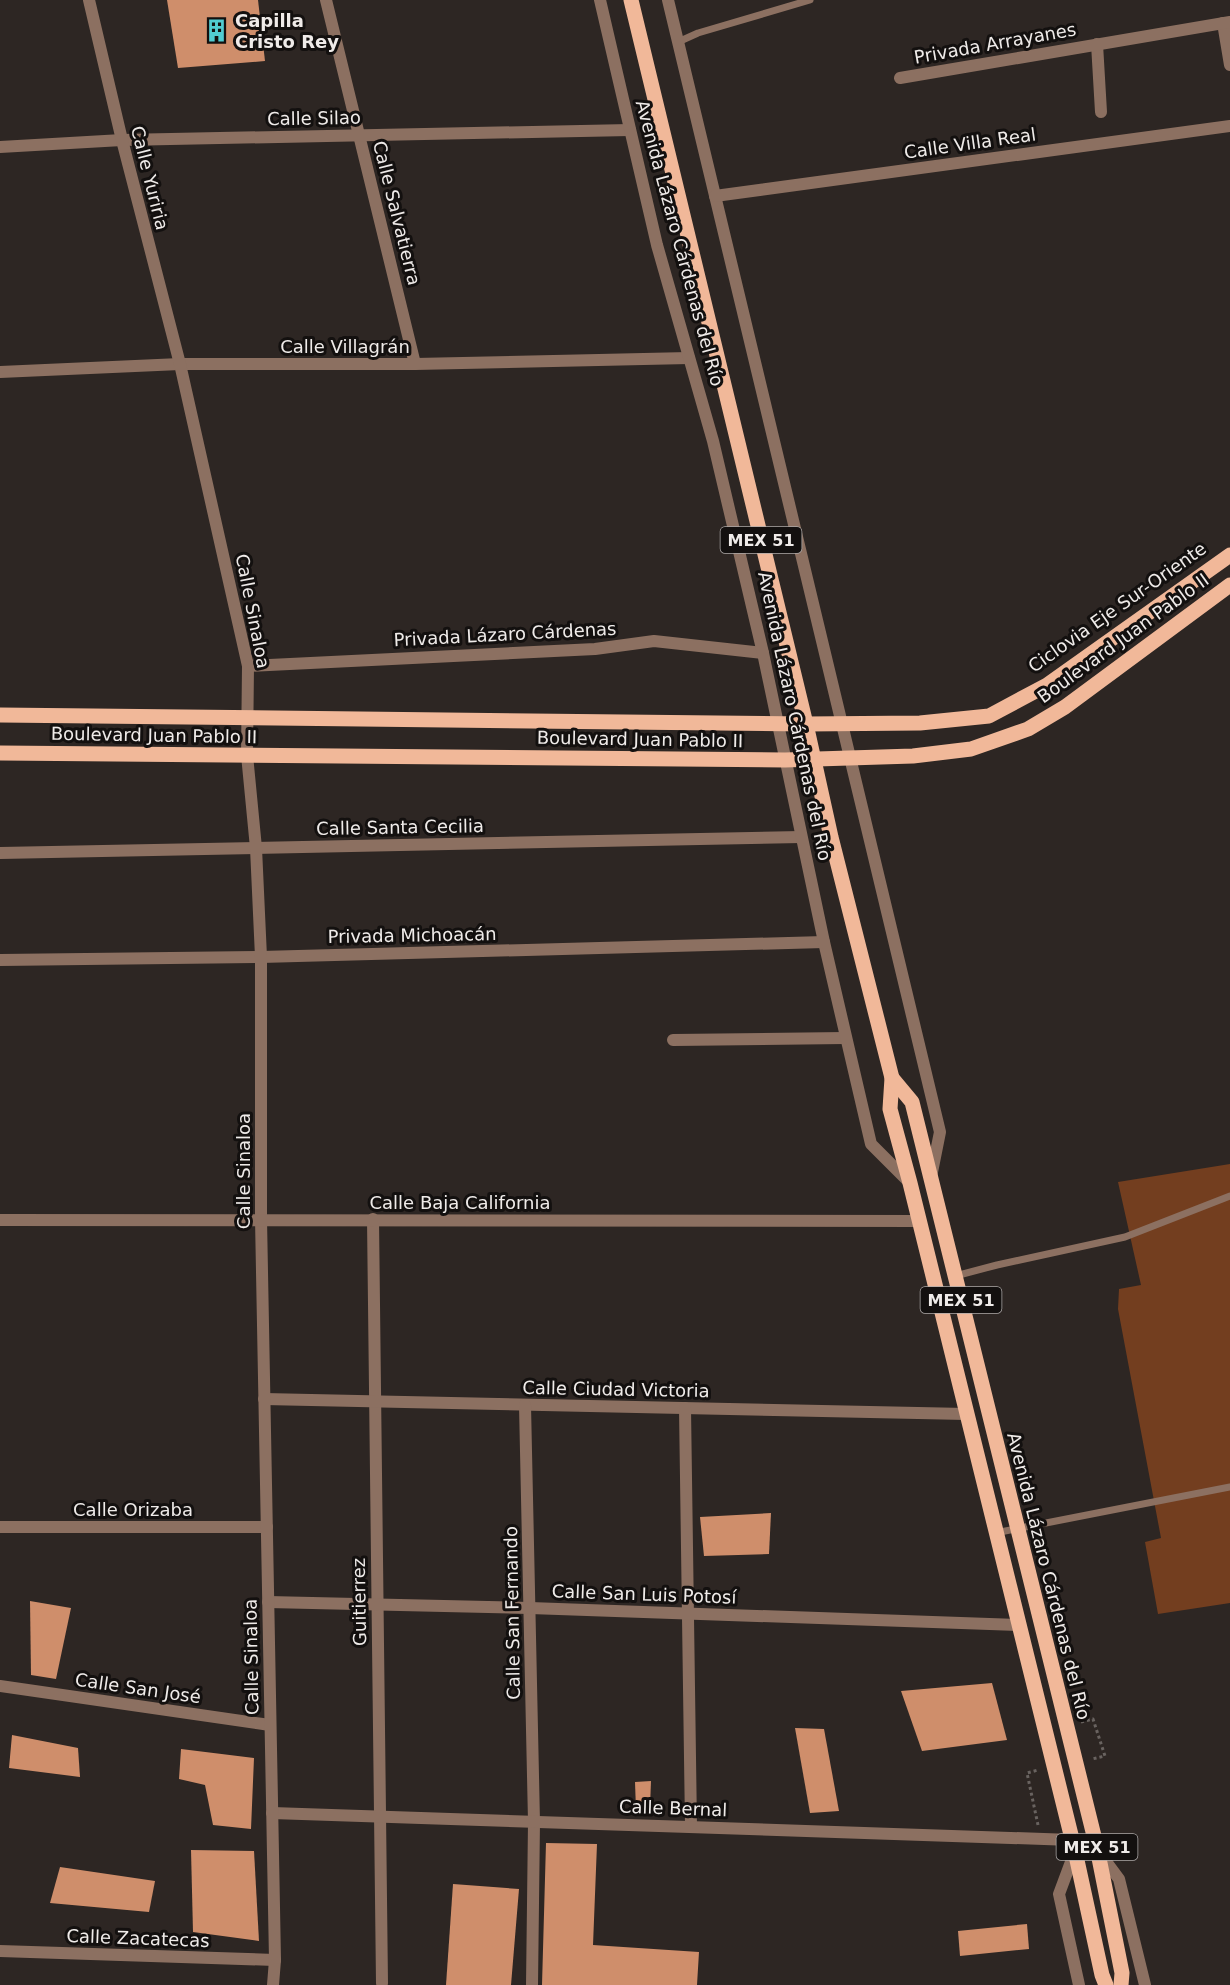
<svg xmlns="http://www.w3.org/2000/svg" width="1230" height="1985" font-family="'DejaVu Sans',sans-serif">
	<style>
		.green { fill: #733e1f }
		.building { fill: #cf8e6b }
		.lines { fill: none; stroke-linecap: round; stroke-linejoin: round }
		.path { stroke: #696360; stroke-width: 3; stroke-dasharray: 3 3; stroke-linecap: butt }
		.service { stroke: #8c7061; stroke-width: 7 }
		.minor { stroke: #8c7061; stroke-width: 12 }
		.tertiary { stroke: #8c7061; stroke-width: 12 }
		.primary { stroke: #f1b899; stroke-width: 15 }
		.labels { text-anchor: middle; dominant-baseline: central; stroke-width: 6; stroke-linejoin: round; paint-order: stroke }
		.shield { fill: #13100f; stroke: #ada9a8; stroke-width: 1.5 }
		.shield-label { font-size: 16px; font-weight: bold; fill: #efebe9 }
		.poi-label { font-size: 18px; font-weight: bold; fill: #efebe9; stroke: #13100f; text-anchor: start }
		.street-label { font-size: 18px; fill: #efebe9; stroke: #13100f }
	</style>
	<rect width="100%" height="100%" fill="#2d2623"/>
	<path class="green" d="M1230,1164v439l-72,11 -13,-72 16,-4 -43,-229 1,-20 22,-4 -23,-103z"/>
	<g class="building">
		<path d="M167,0h91l7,61 -87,7z"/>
		<path d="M771,1513l-2,41 -65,2 -4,-39z"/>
		<path d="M30,1601l41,7 -15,71 -25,-4z"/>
		<path d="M992,1683l15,57 -85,11 -21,-60z"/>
		<path d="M795,1728l29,1 15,82 -29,2z"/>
		<path d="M12,1735l66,13 2,29 -71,-9z"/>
		<path d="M181,1749l73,9 -3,71 -38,-4 -8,-40 -26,-6z"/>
		<path d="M651,1781l-1,26 -14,3 -1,-28z"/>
		<path d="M546,1843l51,1 -4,101 106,7 -2,33h-155z"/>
		<path d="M191,1850l63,1 5,90 -66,-9z"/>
		<path d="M60,1867l95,14 -6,31 -99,-9z"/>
		<path d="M453,1884l66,5 -8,96h-65z"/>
		<path d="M1027,1924l2,25 -69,7 -2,-25z"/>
	</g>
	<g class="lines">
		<g class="path">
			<path d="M1081,1722l12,-3 12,37 -13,3"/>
			<path d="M1038,1825l-11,-52 11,-3"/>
		</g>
		<g class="service">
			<path d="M678,42l20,-9 112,-33"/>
			<path d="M955,1276l42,-11 128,-28 105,-41"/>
			<path d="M995,1533l235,-46"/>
		</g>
		<g class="minor">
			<path d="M326,0l89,364"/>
			<path d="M1223,23l7,42"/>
			<path d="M1097,44l4,68"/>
			<path d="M900,78l330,-56"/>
			<path d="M0,147l122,-7 508,-10"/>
			<path d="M0,372l180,-8h235l274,-6"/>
			<path d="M248,666l347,-17 59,-8 109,12"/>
			<path d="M0,853l801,-16"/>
			<path d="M0,960l261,-3 563,-15"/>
			<path d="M673,1040l172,-2"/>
			<path d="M373,1219l9,764"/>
			<path d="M264,1399l702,15"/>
			<path d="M525,1405l9,417 -2,163"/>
			<path d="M685,1408l6,419"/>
			<path d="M0,1527h267"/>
			<path d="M268,1602l262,6 488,17"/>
			<path d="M0,1686l270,39"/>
			<path d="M272,1813l800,27"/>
			<path d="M0,1951l275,9"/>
		</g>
		<g class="tertiary">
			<path d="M89,0l33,140 58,224 68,302 -1,89 9,93 5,109v262l14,741 -2,25"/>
			<path d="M600,0l57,245 56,196 50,212 61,289 47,202 39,39"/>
			<path d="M668,0l272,1132 -9,45"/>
			<path d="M715,196l515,-70"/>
			<path d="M0,1220l919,1"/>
			<path d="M1075,1851l-16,43 20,91"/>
			<path d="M1099,1852l20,27 26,106"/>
		</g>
		<g class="primary">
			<path d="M631,0l175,724 25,113 61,241 -2,31 20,74 165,668 27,124 4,10"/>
			<path d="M0,715l806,9 114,-1 69,-7 58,-31 183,-130"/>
			<path d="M0,753l785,7 128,-4 58,-7 57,-20 37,-22 165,-122"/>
			<path d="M892,1078l20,24 185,746 25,125 -1,12"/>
		</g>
	</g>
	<defs>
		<symbol id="building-bare" viewBox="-9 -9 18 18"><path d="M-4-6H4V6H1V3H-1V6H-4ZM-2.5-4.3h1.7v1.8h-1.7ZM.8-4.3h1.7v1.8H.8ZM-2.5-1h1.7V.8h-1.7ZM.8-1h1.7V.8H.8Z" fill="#51ccd1" stroke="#13100f" stroke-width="2.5" paint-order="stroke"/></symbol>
	</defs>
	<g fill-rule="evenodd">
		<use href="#building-bare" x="200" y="14" width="33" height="33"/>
	</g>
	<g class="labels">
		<g class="shield">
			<rect x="720.5" y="527" width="81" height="26" rx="4.5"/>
			<rect x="920.5" y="1287" width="81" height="26" rx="4.5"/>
			<rect x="1056.5" y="1834" width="81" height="26" rx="4.5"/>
		</g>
		<g class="shield-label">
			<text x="761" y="540">MEX 51</text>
			<text x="961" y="1300">MEX 51</text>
			<text x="1097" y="1847">MEX 51</text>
		</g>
		<g class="poi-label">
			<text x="235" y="20">Capilla<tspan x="235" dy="21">Cristo Rey</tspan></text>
		</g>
		<g class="street-label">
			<text transform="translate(995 43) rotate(-10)">Privada Arrayanes</text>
			<text transform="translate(314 118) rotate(-1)">Calle Silao</text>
			<text transform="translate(970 143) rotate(-8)">Calle Villa Real</text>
			<text transform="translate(150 178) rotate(76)">Calle Yuriria</text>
			<text transform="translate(397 213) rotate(76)">Calle Salvatierra</text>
			<text transform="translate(680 243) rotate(75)">Avenida Lázaro Cárdenas del Río</text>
			<text x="345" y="346">Calle Villagrán</text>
			<text transform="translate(1117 607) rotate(-35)">Ciclovia Eje Sur-Oriente</text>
			<text transform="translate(253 611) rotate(79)">Calle Sinaloa</text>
			<text transform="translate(505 634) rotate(-3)">Privada Lázaro Cárdenas</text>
			<text transform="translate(1123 638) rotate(-36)">Boulevard Juan Pablo II</text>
			<text transform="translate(795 716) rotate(78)">Avenida Lázaro Cárdenas del Río</text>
			<text transform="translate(154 735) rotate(1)">Boulevard Juan Pablo II</text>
			<text transform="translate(640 739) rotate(1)">Boulevard Juan Pablo II</text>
			<text transform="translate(400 827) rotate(-1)">Calle Santa Cecilia</text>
			<text transform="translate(412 935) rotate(-1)">Privada Michoacán</text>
			<text transform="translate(243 1171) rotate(-90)">Calle Sinaloa</text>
			<text x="460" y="1202">Calle Baja California</text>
			<text transform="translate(616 1389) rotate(1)">Calle Ciudad Victoria</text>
			<text x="133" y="1509">Calle Orizaba</text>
			<text transform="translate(1049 1576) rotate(76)">Avenida Lázaro Cárdenas del Río</text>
			<text transform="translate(644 1594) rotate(2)">Calle San Luis Potosí</text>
			<text transform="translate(359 1602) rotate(-91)">Guitierrez</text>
			<text transform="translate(512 1613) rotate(-91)">Calle San Fernando</text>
			<text transform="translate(251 1657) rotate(-91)">Calle Sinaloa</text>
			<text transform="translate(138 1688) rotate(8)">Calle San José</text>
			<text transform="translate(673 1808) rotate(2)">Calle Bernal</text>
			<text transform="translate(138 1938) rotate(2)">Calle Zacatecas</text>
		</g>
	</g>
</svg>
